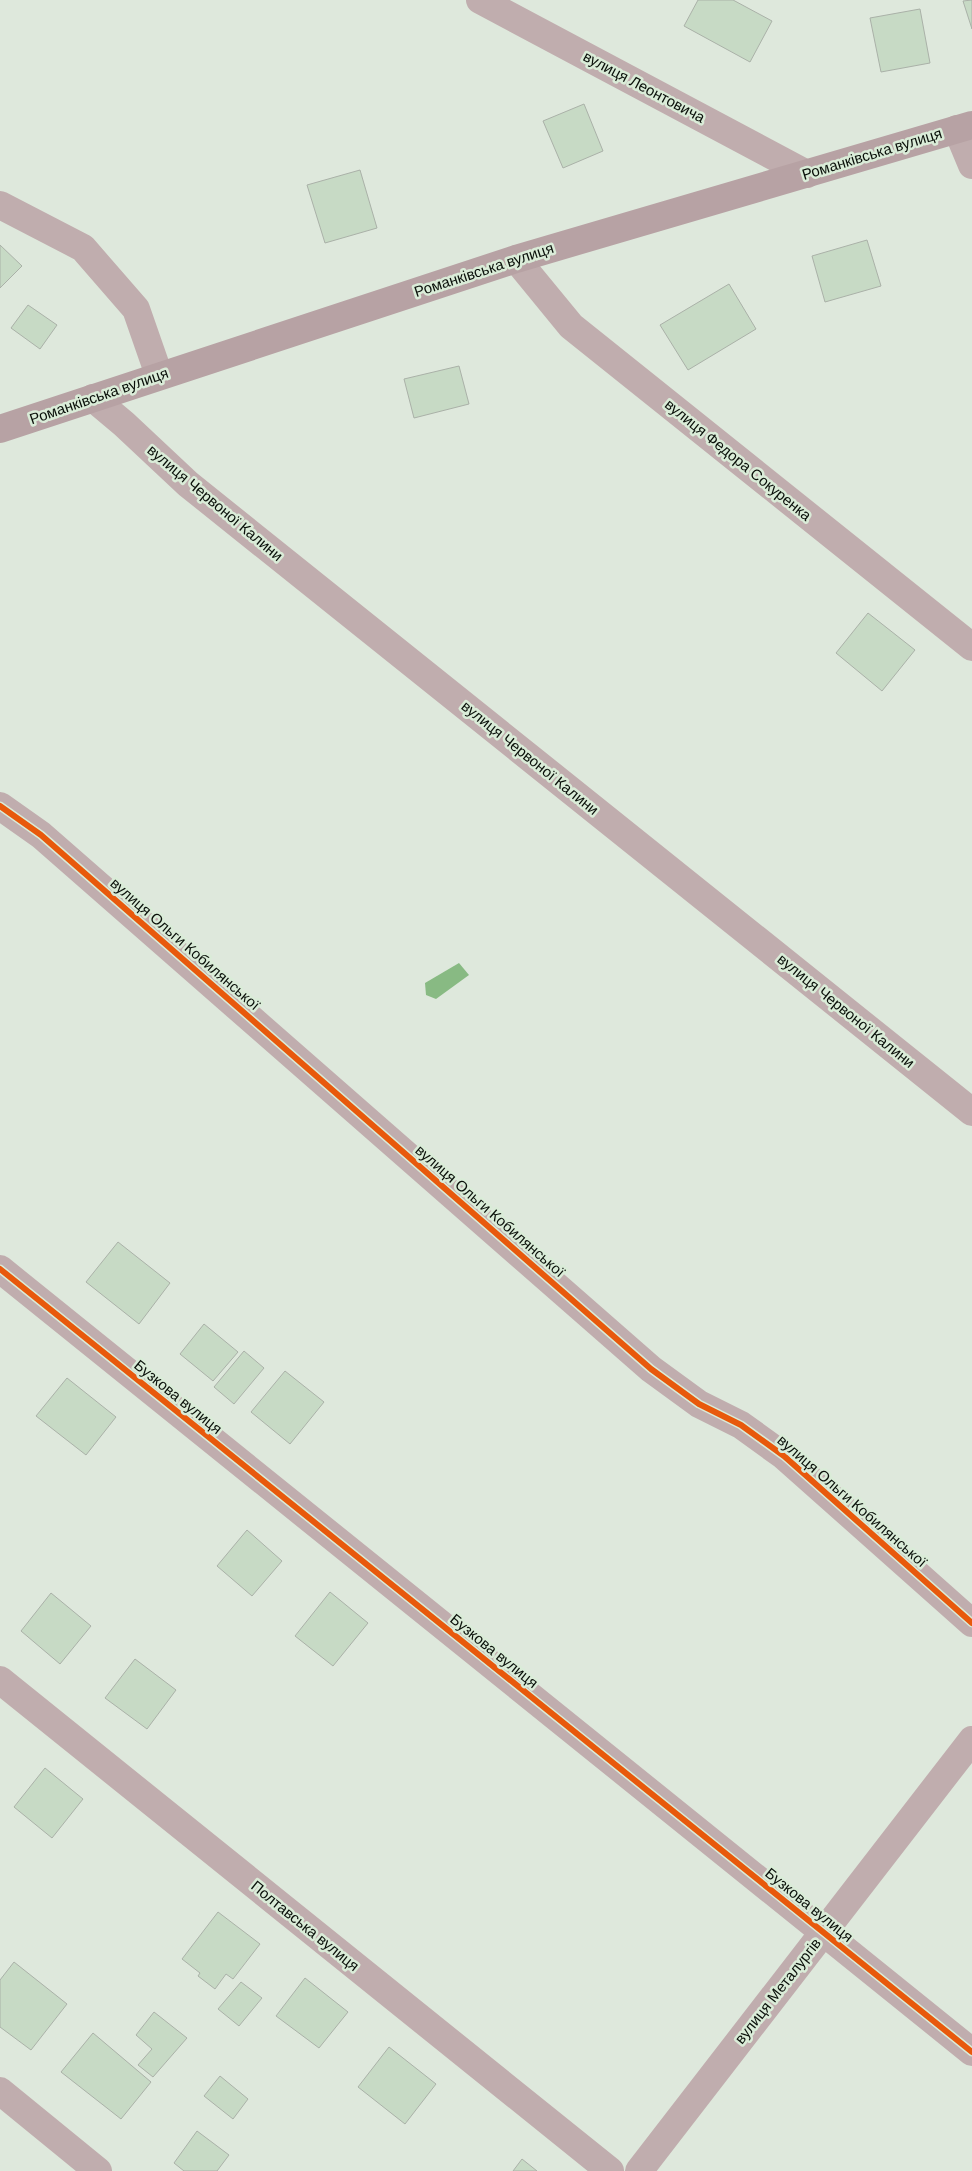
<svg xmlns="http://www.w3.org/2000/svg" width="972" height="2171" font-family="'DM Sans',sans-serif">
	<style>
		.water { fill: #88ba83 }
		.building { fill: #c7dac5; stroke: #aab1a8 }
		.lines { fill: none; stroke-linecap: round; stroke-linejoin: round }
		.minor { stroke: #c0adae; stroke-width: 28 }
		.major { stroke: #b7a2a4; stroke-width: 28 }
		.cycleway-casing { stroke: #daecd8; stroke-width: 9 }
		.cycleway { stroke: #e8590c; stroke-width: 6 }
		.labels { text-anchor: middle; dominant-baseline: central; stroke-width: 5; stroke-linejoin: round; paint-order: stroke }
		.street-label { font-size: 15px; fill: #090f09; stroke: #daecd8 }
	</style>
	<rect width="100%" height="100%" fill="#dee8dc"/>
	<path class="water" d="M459,963l10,12 -33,24 -10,-4 -1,-12z"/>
	<g class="building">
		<path d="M698,0h35l39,21 -22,41 -66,-36z"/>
		<path d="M972,0v29l-9,-28z"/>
		<path d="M920,9l10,54 -49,9 -11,-54z"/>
		<path d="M584,104l19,47 -40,17 -20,-47z"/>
		<path d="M360,170l17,58 -52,15 -18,-58z"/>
		<path d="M867,240l14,46 -56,16 -13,-46z"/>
		<path d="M0,245l22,21 -22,22z"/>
		<path d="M729,284l27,45 -68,41 -28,-45z"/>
		<path d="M28,305l29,20 -17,24 -29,-21z"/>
		<path d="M459,366l10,38 -55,14 -10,-39z"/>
		<path d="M868,613l47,37 -33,41 -46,-38z"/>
		<path d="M118,1242l52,41 -31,41 -53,-42z"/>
		<path d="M204,1324l34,28 -25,29 -33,-27z"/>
		<path d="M244,1351l20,17 -30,36 -20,-17z"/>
		<path d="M285,1371l39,31 -34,42 -39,-32z"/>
		<path d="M67,1378l49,39 -30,38 -50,-39z"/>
		<path d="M247,1530l35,31 -30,35 -35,-30z"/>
		<path d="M330,1592l38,31 -35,43 -38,-30z"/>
		<path d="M51,1593l40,33 -31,38 -39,-33z"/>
		<path d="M135,1659l41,31 -29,39 -42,-31z"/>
		<path d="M45,1768l38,31 -31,39 -38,-31z"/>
		<path d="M218,1912l42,32 -27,35 -7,-5 -11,15 -17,-13 2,-3 -18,-14z"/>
		<path d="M14,1962l53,42 -36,46 -31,-23v-47z"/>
		<path d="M305,1978l43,34 -29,36 -43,-32z"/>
		<path d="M241,1982l21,16 -23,28 -21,-17z"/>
		<path d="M154,2012l33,26 -34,39 -15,-12 14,-16 -16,-14z"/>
		<path d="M93,2033l58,49 -30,37 -60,-47z"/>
		<path d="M389,2047l47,37 -31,40 -47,-37z"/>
		<path d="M220,2076l28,23 -15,20 -29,-23z"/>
		<path d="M197,2131l32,24 -12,16h-33l-10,-8z"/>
		<path d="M522,2159l15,12h-24z"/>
	</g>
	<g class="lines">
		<g class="minor">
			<path d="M480,0l327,174"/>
			<path d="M957,129l15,36"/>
			<path d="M0,205l83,43 53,61 23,66"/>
			<path d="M516,259l55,67 401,321"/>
			<path d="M93,398l31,26 64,60 784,628"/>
			<path d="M0,806l41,29 610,534 48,35 42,21 43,31 188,167"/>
			<path d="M0,1269l972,783"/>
			<path d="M0,1680l610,491"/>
			<path d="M0,2091l98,80"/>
			<path d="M639,2171l333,-431"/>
		</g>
		<path class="major" d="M0,429l516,-170 456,-134"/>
		<defs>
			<g id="cycleway">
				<path d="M0,806l41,29 610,534 48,35 42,21 43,31 188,167"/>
				<path d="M0,1269l972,783"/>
			</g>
		</defs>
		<use href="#cycleway" class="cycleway-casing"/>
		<use href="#cycleway" class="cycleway"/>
	</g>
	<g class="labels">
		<g class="street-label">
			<text transform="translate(644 87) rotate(28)">вулиця Леонтовича</text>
			<text transform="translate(872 154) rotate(-17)">Романківська вулиця</text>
			<text transform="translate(484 270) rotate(-18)">Романківська вулиця</text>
			<text transform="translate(99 396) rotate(-19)">Романківська вулиця</text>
			<text transform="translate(738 460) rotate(39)">вулиця Федора Сокуренка</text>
			<text transform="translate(215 503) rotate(40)">вулиця Червоної Калини</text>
			<text transform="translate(530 758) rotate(39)">вулиця Червоної Калини</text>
			<text transform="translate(185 944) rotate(41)">вулиця Ольги Кобилянської</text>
			<text transform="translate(846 1011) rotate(39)">вулиця Червоної Калини</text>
			<text transform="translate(490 1211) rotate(41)">вулиця Ольги Кобилянської</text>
			<text transform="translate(178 1397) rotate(39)">Бузкова вулиця</text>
			<text transform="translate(852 1501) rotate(41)">вулиця Ольги Кобилянської</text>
			<text transform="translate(494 1651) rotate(39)">Бузкова вулиця</text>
			<text transform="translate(809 1905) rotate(39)">Бузкова вулиця</text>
			<text transform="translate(305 1926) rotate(39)">Полтавська вулиця</text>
			<text transform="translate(778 1991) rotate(-52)">вулиця Металургів</text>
		</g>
	</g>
</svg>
